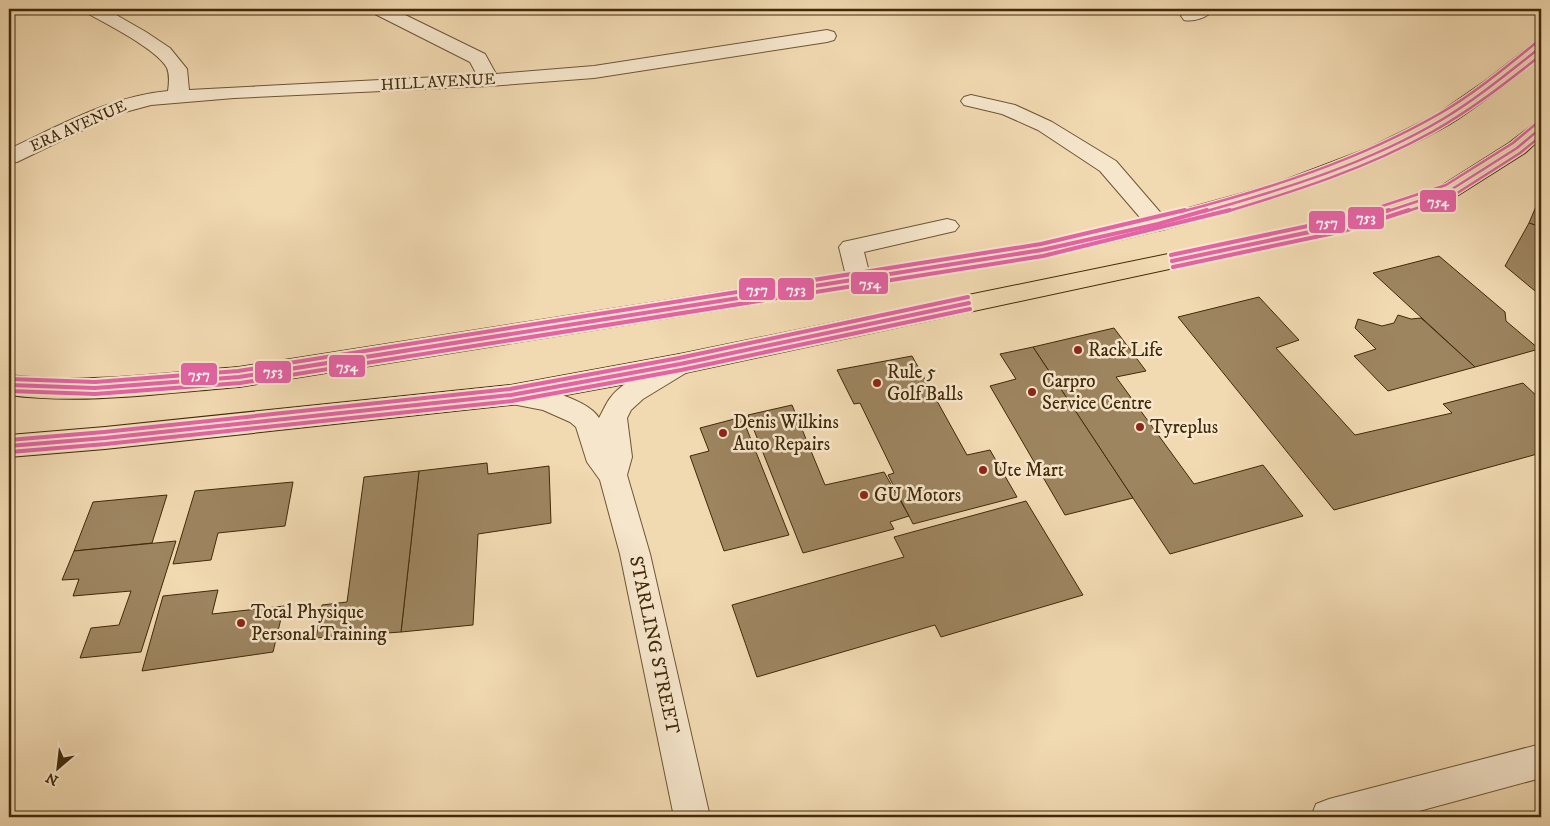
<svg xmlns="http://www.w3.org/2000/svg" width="1550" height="826" font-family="'IM FELL DW Pica',serif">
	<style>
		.building { fill: #9d8560; stroke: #412a09 }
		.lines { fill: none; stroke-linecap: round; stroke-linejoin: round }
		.minor-casing { stroke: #6d5633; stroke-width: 2 }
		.major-casing { stroke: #412a09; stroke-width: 2 }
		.minor { fill: #f6e6cc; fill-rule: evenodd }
		.major { fill: #f1d9b1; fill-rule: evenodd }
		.bus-1-far1-casing { stroke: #f6e6cc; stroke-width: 5 }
		.bus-1-casing { stroke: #f6e6cc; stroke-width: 8 }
		.bus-2-far1-casing { stroke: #f6e6cc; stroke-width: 5 }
		.bus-2-casing { stroke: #f6e6cc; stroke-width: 8 }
		.bus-3-far1-casing { stroke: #f6e6cc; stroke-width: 5 }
		.bus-3-casing { stroke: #f6e6cc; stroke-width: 8 }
		.bus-1-far1 { stroke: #e463a4; stroke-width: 2.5 }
		.bus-1 { stroke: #e463a4; stroke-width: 4 }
		.bus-2-far1 { stroke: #e463a4; stroke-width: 2.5 }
		.bus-2 { stroke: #e463a4; stroke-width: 4 }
		.bus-3-far1 { stroke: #e463a4; stroke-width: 2.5 }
		.bus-3 { stroke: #e463a4; stroke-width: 4 }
		.poi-dot { fill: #8f2418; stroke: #f6e6cc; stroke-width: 2 }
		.labels { text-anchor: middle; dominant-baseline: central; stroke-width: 5; stroke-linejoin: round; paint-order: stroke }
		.far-street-label { font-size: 16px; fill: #412a09; stroke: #f6e6cc }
		.poi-label { font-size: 19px; fill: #412a09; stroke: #f6e6cc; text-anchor: start }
		.street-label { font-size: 19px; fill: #412a09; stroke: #f6e6cc }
		.line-badge { stroke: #f6e6cc; stroke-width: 2 }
		.badge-label { font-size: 14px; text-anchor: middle; font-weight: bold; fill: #fff }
	</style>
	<rect width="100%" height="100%" fill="#f1d9b1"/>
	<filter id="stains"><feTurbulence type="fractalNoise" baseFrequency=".004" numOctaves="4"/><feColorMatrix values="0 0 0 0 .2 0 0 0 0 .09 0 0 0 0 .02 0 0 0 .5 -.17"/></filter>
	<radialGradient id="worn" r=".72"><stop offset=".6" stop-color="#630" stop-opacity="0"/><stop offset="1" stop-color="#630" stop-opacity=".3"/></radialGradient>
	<g class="building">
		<path d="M1537,204l4,1v22l-12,-4z"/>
		<path d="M1529,223l12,4v69l-36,-30z"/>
		<path d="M1439,256l66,56 1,9 33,28 -64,18 -102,-94z"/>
		<path d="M1259,297l40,43 -23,8 79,87 97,-22 -9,-9 80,-21 18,17v53l-207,57 -156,-193z"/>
		<path d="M1398,315l13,4 10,-1 54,49 -87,24 -34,-35 22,-7 -21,-21 3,-9 24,7 12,-3z"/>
		<path d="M1114,328l32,43 -30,6 78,107 69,-19 40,51 -133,38 -137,-207z"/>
		<path d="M1033,347l100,151 -68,17 -75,-129 26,-7 -16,-25z"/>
		<path d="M912,356l55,99 23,-5 27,47 -104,27 -25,-49 6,-2 -34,-70 -6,1 -17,-34z"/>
		<path d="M792,405l33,80 59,-13 25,44 -19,6 4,7 -91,24 -55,-138z"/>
		<path d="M742,417l47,118 -65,16 -34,-95 19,-5 -9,-23z"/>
		<path d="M487,463l1,11 61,-8 2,57 -73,11 -5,91 -72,7 18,-161z"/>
		<path d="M419,471l-18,161 -85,6 6,-33 25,-3 17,-125z"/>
		<path d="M293,482l-8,44 -67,7 -7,27 -38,4 22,-73z"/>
		<path d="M167,495l-15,48 -78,8 19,-49z"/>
		<path d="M1026,501l57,94 -142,42 -6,-12 -178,52 -25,-72 172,-48 -10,-20z"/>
		<path d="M176,541l-35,111 -61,6 11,-30 28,-3 12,-34 -58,5 6,-17 -17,1 12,-29z"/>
		<path d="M218,590l-6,24 72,-8 -11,46 -131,19 21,-75z"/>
	</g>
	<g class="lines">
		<defs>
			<g id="minor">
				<path d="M84,9h22l40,23 24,16 17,21 2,21 288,-15 -7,-13 -97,-49 -3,-4h23l92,45 11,20 98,-8 233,-36 7,2 2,4 -2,4 -7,2 -233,36 -105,8 -255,12 -83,7 -37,10 -97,47 -8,1v-14c52,-24 102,-53 159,-58 1,-7 2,-16 -1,-23 -10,-19 -61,-44 -80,-55z"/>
				<path d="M1191,9h23c-6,9 -21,13 -30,11l-3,-4 3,-4z"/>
				<path d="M971,95l44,10 37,17 64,39 50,58 4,5 -4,5 -8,2 -8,-2 -50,-58 -62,-41 -36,-16 -38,-9 -3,-4 3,-4z"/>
				<path d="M947,219l8,2 4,5 -4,5 -91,21 7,28 -3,6 -9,2 -9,-2 -3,-6 -8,-33 4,-5z"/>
				<path d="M680,354l9,3 4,7 -4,7 -46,28 -12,11 -4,8 5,39 -5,18 23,79 60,263h-36l-54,-263 -20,-74 -13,-18 -11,-35 -6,-5 -27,-12 -42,-8 -4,-7 4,-7c22,-7 86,9 98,30 4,-7 7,-15 12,-21 11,-15 51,-37 69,-43z"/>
				<path d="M1541,744v34l-144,39h-86l5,-13 13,-5z"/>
			</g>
			<g id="major">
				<path d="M1541,41v15c-29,23 -59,48 -91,68 -36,21 -74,37 -113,52 -96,37 -195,59 -295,82l-803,129c-76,6 -155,18 -230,8v-20c76,9 154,-2 230,-8l803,-125 114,-25 113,-31 100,-38 67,-33 52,-36 46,-36z"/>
				<path d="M1541,122v16l-16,15 -68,43 -106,34 -671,144 -169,31 -406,44 -96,8v-22l96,-8 406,-42 169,-31 659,-135 102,-33 68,-43 25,-19z"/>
			</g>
		</defs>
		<use href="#minor" class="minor-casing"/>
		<use href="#major" class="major-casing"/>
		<use href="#minor" class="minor"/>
		<use href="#major" class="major"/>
		<defs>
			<g id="bus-1-far1">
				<path d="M1203,212c82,-23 166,-49 240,-93 35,-21 66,-47 98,-72"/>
				<path d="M1385,212l64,-21 68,-43 24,-20"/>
			</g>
			<g id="bus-1">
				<path d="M1172,261l171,-36 46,-15"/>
				<path d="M9,385l86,3 144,-11 803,-127 116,-26 49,-14"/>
				<path d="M9,446l96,-8 406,-43 169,-31 289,-61"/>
			</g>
			<g id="bus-2-far1">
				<path d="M1225,212c71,-21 142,-44 207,-80 39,-22 74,-49 109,-77"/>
				<path d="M1405,212l46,-15 69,-44 21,-17"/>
			</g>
			<g id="bus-2">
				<path d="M1173,267l171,-36 65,-21"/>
				<path d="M9,391l86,3 145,-11 803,-127 187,-46"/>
				<path d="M10,452l96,-8 406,-43 169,-31 289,-61"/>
			</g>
			<g id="bus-3-far1">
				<path d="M1180,212c89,-23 179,-52 259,-98 35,-20 67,-47 98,-72"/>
				<path d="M1364,212l82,-27 67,-42 24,-20"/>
			</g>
			<g id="bus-3">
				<path d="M1171,255l170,-36 27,-9"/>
				<path d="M10,379l85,3 143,-11 803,-127 144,-34"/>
				<path d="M9,440l95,-8 406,-43 169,-31 289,-61"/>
			</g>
		</defs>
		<use href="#bus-1-far1" class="bus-1-far1-casing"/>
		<use href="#bus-1" class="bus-1-casing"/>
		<use href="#bus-2-far1" class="bus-2-far1-casing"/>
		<use href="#bus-2" class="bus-2-casing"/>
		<use href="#bus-3-far1" class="bus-3-far1-casing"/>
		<use href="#bus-3" class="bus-3-casing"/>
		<use href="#bus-1-far1" class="bus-1-far1"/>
		<use href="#bus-1" class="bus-1"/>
		<use href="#bus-2-far1" class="bus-2-far1"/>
		<use href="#bus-2" class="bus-2"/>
		<use href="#bus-3-far1" class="bus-3-far1"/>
		<use href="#bus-3" class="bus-3"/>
	</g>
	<g class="poi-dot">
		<circle cx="1078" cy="350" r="5"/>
		<circle cx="877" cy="383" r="5"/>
		<circle cx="1032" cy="392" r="5"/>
		<circle cx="1140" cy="427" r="5"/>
		<circle cx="723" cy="433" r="5"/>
		<circle cx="983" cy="470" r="5"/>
		<circle cx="864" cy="495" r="5"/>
		<circle cx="241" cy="623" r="5"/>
	</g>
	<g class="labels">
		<g class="far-street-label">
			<text transform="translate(438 82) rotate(-3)">HILL AVENUE</text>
			<text transform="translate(78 126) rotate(-24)">ERA AVENUE</text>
		</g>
		<g class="poi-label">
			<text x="1088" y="350">Rack Life</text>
			<text x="887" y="372">Rule 5<tspan x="887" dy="22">Golf Balls</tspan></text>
			<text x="1042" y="381">Carpro<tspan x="1042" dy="22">Service Centre</tspan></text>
			<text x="733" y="422">Denis Wilkins<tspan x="733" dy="22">Auto Repairs</tspan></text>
			<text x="1150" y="427">Tyreplus</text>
			<text x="993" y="470">Ute Mart</text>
			<text x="874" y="495">GU Motors</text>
			<text x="251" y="612">Total Physique<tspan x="251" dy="22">Personal Training</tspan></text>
		</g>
		<g class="street-label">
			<text transform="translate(654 645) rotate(78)">STARLING STREET</text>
		</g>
	</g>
	<g class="line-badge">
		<rect x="1419" y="189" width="38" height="24" rx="5" fill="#e463a4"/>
		<rect x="1347" y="206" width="38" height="24" rx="5" fill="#e463a4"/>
		<rect x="1308" y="210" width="38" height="24" rx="5" fill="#e463a4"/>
		<rect x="850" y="271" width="39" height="24" rx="5" fill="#e463a4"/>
		<rect x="738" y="277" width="38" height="24" rx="5" fill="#e463a4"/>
		<rect x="777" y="277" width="38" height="24" rx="5" fill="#e463a4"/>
		<rect x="328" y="354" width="38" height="24" rx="5" fill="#e463a4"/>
		<rect x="254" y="360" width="38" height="24" rx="5" fill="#e463a4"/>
		<rect x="180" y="362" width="38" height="24" rx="5" fill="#e463a4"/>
	</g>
	<g class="badge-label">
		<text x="1438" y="206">754</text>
		<text x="1366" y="222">753</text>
		<text x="1327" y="227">757</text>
		<text x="870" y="288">754</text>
		<text x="757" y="294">757</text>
		<text x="796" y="294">753</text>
		<text x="347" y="371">754</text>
		<text x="273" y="376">753</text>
		<text x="199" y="379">757</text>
	</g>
	<rect width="1550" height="826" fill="none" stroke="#f1d9b1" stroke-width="30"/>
	<rect x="10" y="10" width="1530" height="806" fill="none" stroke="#412a09" stroke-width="2.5"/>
	<rect x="15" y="15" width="1520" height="796" fill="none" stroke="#412a09"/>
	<g transform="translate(58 768) rotate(208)" stroke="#f6e6cc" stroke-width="4" paint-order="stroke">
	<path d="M0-4L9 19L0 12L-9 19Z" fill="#412a09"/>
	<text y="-8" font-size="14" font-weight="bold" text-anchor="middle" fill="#412a09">N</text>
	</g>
	<rect width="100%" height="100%" filter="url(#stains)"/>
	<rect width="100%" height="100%" fill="url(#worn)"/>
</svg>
